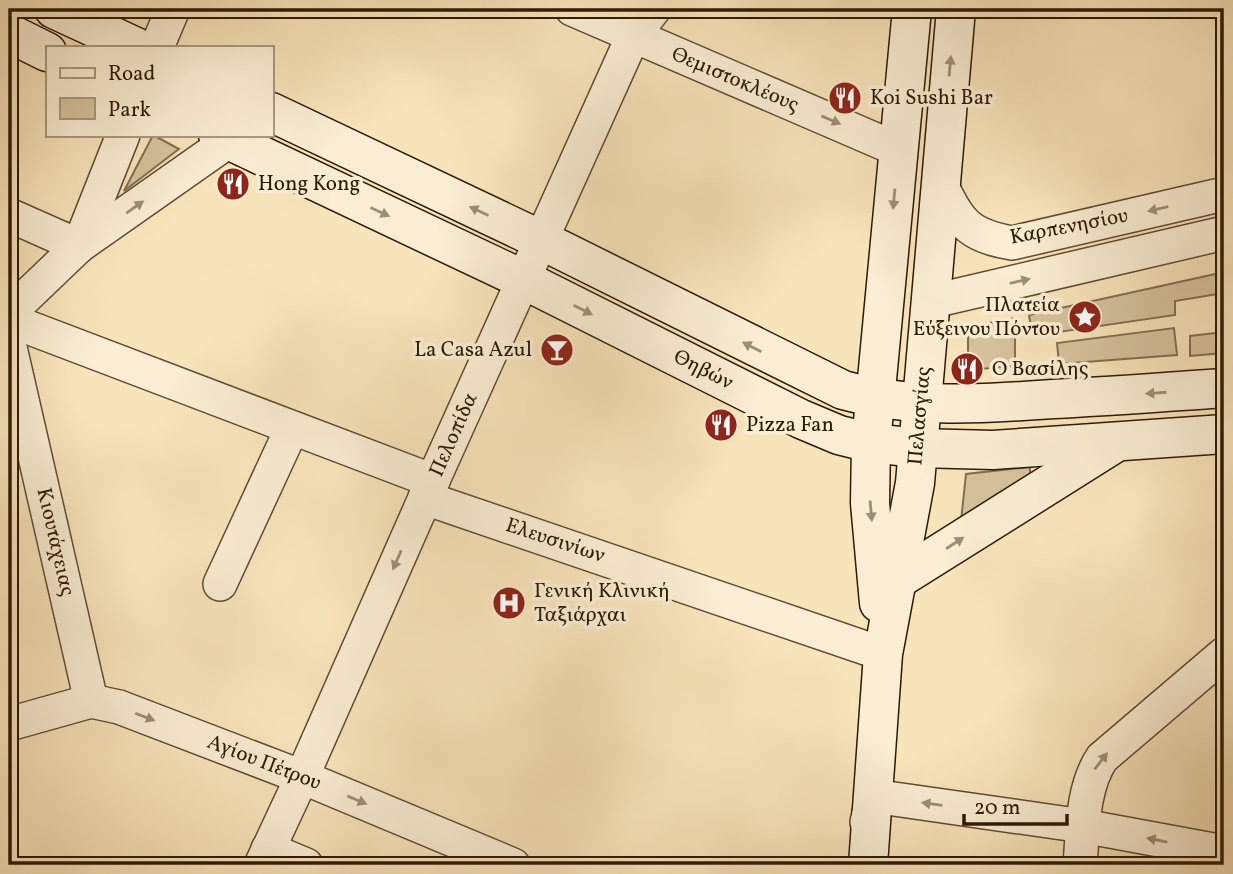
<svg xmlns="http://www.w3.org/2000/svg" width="1233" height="874" font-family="Vollkorn,serif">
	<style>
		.green { fill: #d5c29c; stroke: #816e50; stroke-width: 2 }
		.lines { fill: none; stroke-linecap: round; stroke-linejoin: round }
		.street-casing { stroke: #604c32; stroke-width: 36 }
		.secondary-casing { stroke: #2d1a04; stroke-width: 41 }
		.street { stroke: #faedd3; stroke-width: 33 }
		.secondary { stroke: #faedd3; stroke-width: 38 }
		.oneway { fill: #9e8e76 }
		.labels { text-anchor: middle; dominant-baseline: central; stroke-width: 7; stroke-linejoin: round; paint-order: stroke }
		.street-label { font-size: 21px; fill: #2d1a04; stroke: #faedd3 }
		.poi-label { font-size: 21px; fill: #2d1a04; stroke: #faedd3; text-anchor: start }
	</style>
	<rect width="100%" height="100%" fill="#f8e4bb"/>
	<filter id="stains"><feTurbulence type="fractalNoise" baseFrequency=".00286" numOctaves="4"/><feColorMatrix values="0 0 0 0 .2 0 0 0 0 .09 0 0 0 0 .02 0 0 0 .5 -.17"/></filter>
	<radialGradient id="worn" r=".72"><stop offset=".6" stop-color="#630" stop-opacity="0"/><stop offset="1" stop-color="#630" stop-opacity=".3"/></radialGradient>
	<g class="green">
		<path d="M153,135l26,14 -55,42z"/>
		<path d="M1220,273l4,20 -49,8v14l-123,18 -2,-5 -18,4 -3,-17z"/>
		<path d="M1015,318v48l-47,4v-43z"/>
		<path d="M1174,328l3,27 -118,9 -2,-21z"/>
		<path d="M1224,332v21l-34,3v-20z"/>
		<path d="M1030,467v7l-69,47 5,-47z"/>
	</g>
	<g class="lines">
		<defs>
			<g id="street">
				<path d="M572,9l327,141"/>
				<path d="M157,47l16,-38"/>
				<path d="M940,183c20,39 26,52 72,60l212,-49"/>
				<path d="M9,215l70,31"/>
				<path d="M79,246l44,-111"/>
				<path d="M929,302l295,-69"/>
				<path d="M9,313l70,-67 151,-106"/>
				<path d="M9,320l424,161"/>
				<path d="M9,343l82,358"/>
				<path d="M425,498l458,156"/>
				<path d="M220,584l72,-156"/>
				<path d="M9,724l82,-23 28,6 183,70 211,88"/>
				<path d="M867,822l6,-26 210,30 141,26"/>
				<path d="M268,849l38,16"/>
				<path d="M261,865l41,-88 123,-279 208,-462 21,-27"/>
				<path d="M1080,865c3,-35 2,-77 22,-107l122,-104"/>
			</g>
			<g id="secondary">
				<path d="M54,9l82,38"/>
				<path d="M9,33l38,19"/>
				<path d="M271,112l270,128 302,150c70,19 140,14 211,9 57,-3 114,-7 170,-11"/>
				<path d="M218,135l304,144 279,140 38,16 32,8 47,5 75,2 231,-16"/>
				<path d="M897,580l215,-135"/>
				<path d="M879,603l-9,-100 1,-60 41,-434"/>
				<path d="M868,865l15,-211 32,-171 41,-474"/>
			</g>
		</defs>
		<use href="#street" class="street-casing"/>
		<use href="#secondary" class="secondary-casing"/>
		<use href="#street" class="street"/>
		<use href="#secondary" class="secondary"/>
	</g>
	<defs><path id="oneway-solid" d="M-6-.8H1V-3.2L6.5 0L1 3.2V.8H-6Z" transform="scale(1.75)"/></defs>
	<g class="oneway">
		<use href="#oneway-solid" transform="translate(950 66) rotate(-85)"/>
		<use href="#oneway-solid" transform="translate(831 120) rotate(23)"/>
		<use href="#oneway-solid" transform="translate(894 199) rotate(95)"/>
		<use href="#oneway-solid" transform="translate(135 207) rotate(-35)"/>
		<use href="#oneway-solid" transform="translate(1158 209) rotate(167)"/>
		<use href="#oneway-solid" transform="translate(479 211) rotate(-155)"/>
		<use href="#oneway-solid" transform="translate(380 212) rotate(25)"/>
		<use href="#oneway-solid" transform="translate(1020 281) rotate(-13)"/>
		<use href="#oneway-solid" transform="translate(583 310) rotate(27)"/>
		<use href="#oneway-solid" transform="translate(752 347) rotate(-153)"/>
		<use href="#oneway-solid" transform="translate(1156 393) rotate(176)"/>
		<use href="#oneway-solid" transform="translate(871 511) rotate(85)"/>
		<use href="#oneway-solid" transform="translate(955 543) rotate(-33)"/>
		<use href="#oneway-solid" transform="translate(397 560) rotate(114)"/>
		<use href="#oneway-solid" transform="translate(145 717) rotate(21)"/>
		<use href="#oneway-solid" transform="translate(1101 761) rotate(-52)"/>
		<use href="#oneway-solid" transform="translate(357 800) rotate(23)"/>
		<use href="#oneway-solid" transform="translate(932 804) rotate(-172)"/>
		<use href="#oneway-solid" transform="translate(1157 840) rotate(-169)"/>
	</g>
	<defs>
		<symbol id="restaurant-disc" viewBox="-11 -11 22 22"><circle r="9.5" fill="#8f2418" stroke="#faedd3"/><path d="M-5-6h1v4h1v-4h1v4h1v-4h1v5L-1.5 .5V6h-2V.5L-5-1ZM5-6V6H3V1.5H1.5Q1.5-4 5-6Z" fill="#fff"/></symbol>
		<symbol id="sight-disc" viewBox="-11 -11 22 22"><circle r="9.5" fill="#8f2418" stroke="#faedd3"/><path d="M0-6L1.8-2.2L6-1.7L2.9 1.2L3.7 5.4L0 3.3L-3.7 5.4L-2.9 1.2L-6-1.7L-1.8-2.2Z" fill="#fff"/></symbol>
		<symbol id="bar-disc" viewBox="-11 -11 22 22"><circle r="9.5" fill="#8f2418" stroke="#faedd3"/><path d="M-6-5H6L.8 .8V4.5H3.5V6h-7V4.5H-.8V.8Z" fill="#fff"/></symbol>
		<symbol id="hospital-disc" viewBox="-11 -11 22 22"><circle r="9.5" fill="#8f2418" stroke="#faedd3"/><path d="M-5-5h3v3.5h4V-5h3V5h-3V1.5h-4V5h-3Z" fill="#fff"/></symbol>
	</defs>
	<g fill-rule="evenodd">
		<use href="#restaurant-disc" x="826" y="79" width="38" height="38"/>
		<use href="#restaurant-disc" x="214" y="165" width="38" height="38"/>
		<use href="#sight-disc" x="1066" y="298" width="38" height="38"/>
		<use href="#bar-disc" x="538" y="331" width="38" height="38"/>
		<use href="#restaurant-disc" x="948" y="350" width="38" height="38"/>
		<use href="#restaurant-disc" x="702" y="406" width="38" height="38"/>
		<use href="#hospital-disc" x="490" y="584" width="38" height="38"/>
	</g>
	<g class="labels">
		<g class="street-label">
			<text transform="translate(735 80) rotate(23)">Θεμιστοκλέους</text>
			<text transform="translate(1069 227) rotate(-11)">Καρπενησίου</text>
			<text transform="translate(703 370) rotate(27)">Θηβών</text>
			<text transform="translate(920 416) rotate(-85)">Πελασγίας</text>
			<text transform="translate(454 435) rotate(-66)">Πελοπίδα</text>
			<text transform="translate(555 541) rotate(18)">Ελευσινίων</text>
			<text transform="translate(55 542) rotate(77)">Κιουτάχειας</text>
			<text transform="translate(264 763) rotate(21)">Αγίου Πέτρου</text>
		</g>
		<g class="poi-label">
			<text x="870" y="98">Koi Sushi Bar</text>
			<text x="258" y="184">Hong Kong</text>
			<text x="1060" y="305" text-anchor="end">Πλατεία<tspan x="1060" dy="24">Εύξεινου Πόντου</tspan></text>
			<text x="532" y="350" text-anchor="end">La Casa Azul</text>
			<text x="992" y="369">Ο Βασίλης</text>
			<text x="746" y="425">Pizza Fan</text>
			<text x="534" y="591">Γενική Κλινική<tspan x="534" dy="24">Ταξιάρχαι</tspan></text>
		</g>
	</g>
	<rect width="1233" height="874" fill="none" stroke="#f8e4bb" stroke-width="35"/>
	<rect x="10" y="10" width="1212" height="853" fill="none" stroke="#2d1a04" stroke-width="3.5"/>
	<rect x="18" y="18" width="1198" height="839" fill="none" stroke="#2d1a04" stroke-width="2"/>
	<rect x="46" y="46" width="228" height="91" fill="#faedd3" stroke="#a89980" stroke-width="2"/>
	<rect x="60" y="68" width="35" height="10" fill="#faedd3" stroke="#a89980" stroke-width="2"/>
	<text x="108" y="80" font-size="21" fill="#2d1a04">Road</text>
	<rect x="60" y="98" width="35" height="21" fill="#d5c29c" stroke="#a89980" stroke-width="2"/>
	<text x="108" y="116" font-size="21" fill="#2d1a04">Park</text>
	<path d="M964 814v10h103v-10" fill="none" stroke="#2d1a04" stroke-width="3.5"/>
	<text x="974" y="814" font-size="21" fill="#2d1a04" stroke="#faedd3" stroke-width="5" paint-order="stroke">20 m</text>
	<rect width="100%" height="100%" filter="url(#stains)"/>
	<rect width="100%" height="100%" fill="url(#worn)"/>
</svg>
